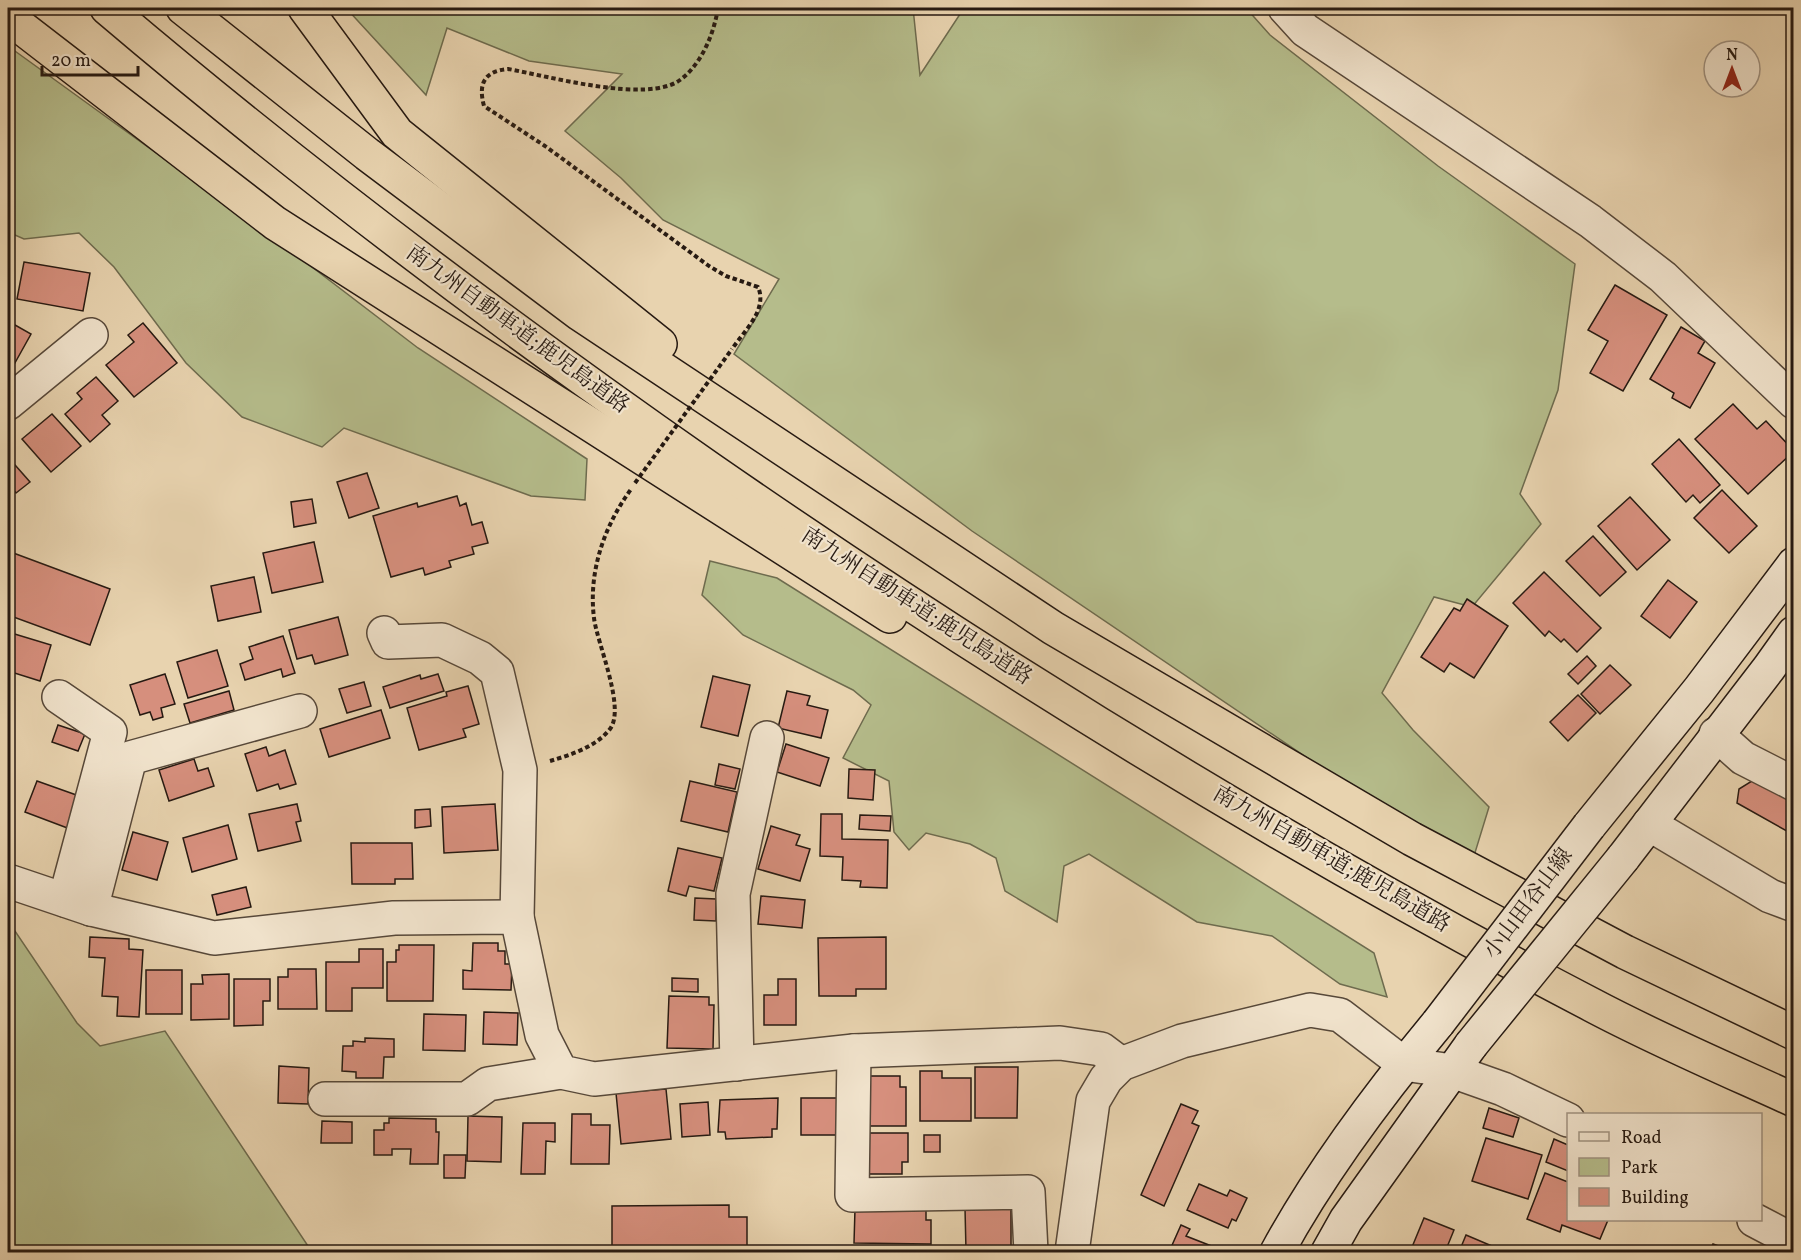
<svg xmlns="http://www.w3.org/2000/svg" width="1801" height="1260" font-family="Vollkorn,'Noto Serif JP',serif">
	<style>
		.green { fill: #b5bc8b; stroke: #6e6b4e; stroke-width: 1.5 }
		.building { fill: #d68f7d; stroke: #271a12; stroke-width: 1.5 }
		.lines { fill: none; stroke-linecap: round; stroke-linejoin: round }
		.minor-casing { stroke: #574839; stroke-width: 36 }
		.tertiary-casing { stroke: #574839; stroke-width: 36 }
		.secondary-casing { stroke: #271a12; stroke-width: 36 }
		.motorway-casing { stroke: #271a12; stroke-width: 36 }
		.path { stroke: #271a12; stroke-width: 4; stroke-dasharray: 4.5 3; stroke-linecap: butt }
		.minor { stroke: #f0e2cb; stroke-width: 33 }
		.tertiary { stroke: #f0e2cb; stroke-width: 33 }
		.secondary { stroke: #f0e2cb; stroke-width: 33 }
		.motorway { stroke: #e8d3af; stroke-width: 33 }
		.secondary-bridge-casing { stroke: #271a12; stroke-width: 36; stroke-linecap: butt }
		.path-bridge { stroke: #271a12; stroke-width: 4; stroke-dasharray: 4.5 3; stroke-linecap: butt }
		.secondary-bridge { stroke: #f0e2cb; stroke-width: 33 }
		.labels { text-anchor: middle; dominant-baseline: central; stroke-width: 4.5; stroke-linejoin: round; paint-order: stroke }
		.street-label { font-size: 22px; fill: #271a12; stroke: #f0e2cb }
	</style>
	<rect width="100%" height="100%" fill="#e8d3af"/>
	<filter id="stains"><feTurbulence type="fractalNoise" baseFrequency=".00333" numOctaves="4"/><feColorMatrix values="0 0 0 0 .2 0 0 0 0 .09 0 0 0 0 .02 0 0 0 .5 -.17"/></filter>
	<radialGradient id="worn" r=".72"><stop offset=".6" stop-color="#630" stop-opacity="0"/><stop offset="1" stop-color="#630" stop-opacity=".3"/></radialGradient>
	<g class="green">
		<path d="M346,8h567l7,67 44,-67h282l24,27 168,131 137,98 -17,126 -38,104 21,30 -69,83 -38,-10 -52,96 31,37 76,77 -15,49 -109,-59 -393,-266 -238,-177 45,-75 -116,-59 -42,-42 -56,-47 57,-57 -93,-13 -82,-33 -21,67z"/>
		<path d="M8,46l270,195 140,107 169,111 -2,41 -54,-4 -187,-68 -22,19 -80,-30 -56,-54 -72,-96 -35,-34 -55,6 -16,-7z"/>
		<path d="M710,561l67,17 597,375 13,44 -47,-13 -68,-48 -75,-14 -108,-68 -25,12 -7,56 -52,-31 -9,-33 -26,-14 -44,-11 -17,17 -15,-18 -5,-51 -46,-23 28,-53 -18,-15 -110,-55 -41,-40z"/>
		<path d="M8,926l7,5 62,92 23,23 65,-15 147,221h-304z"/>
	</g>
	<g class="building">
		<path d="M24,262l66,11 -7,38 -66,-12z"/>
		<path d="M1615,285l52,30 -44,76 -33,-18 18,-32 -20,-11z"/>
		<path d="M8,321l23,13 -20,36 -3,-2z"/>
		<path d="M143,323l34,40 -43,34 -28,-32 28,-23 -6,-7z"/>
		<path d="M1681,327l24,14 -7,12 17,10 -25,45 -18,-10 2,-5 -24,-14z"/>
		<path d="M96,377l22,24 -16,14 8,9 -20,18 -25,-28 17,-15 -5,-6z"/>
		<path d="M1733,404l24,25 9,-8 28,30 -46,43 -53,-55z"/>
		<path d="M52,414l29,32 -30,26 -29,-33z"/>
		<path d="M1679,439l41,46 -20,18 -7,-8 -7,7 -34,-38z"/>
		<path d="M8,457l22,25 -14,11 -6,-8 -2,2z"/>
		<path d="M367,473l12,35 -30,10 -12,-36z"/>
		<path d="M1722,490l35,36 -28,27 -35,-35z"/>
		<path d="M457,496l3,10 6,-3 6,22 10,-3 6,21 -16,4 2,7 -25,7 2,6 -26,8 -2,-7 -32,9 -18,-61 44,-13 1,4z"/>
		<path d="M1630,497l40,43 -33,30 -39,-44z"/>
		<path d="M312,499l4,24 -22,4 -3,-25z"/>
		<path d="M1593,536l33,36 -26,24 -34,-35z"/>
		<path d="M314,542l9,40 -51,11 -9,-40z"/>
		<path d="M8,551l102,38 -20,56 -82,-30z"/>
		<path d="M1544,572l57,56 -24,24 -13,-13 -3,3 -12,-11 -4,5 -32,-33z"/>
		<path d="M254,577l7,35 -43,9 -7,-35z"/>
		<path d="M1668,580l29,22 -27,36 -29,-22z"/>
		<path d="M1467,599l41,27 -34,52 -24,-15 -6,9 -23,-15 33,-49 6,3z"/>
		<path d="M338,617l10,38 -33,9 -3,-9 -15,4 -8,-29z"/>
		<path d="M8,632l43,13 -11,36 -32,-10z"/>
		<path d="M283,636l12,37 -12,4 -2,-8 -36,11 -5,-16 13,-5 -4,-12z"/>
		<path d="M217,650l11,36 -40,12 -11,-36z"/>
		<path d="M1587,656l9,10 -18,18 -10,-10z"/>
		<path d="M1610,665l21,20 -31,29 -19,-20z"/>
		<path d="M165,674l10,30 -14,4 2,9 -10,3 -3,-8 -10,3 -10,-30z"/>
		<path d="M438,674l6,17 -54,17 -7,-21 37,-12 1,4z"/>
		<path d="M713,676l37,9 -12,51 -37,-9z"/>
		<path d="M364,682l7,24 -24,7 -8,-24z"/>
		<path d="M468,686l11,38 -16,5 3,8 -47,13 -12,-42 40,-12 -1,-4z"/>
		<path d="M229,691l5,19 -44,13 -6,-19z"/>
		<path d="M787,691l23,5 -3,9 21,5 -7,28 -43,-10z"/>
		<path d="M1578,695l18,18 -28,28 -18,-19z"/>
		<path d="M381,710l9,28 -61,19 -9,-28z"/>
		<path d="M58,725l27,9 -7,17 -26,-9z"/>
		<path d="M786,744l43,14 -9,28 -43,-14z"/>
		<path d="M266,747l3,9 16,-6 11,34 -16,5 -2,-5 -21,7 -12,-37z"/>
		<path d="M194,759l4,12 10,-3 6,18 -45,15 -10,-31z"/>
		<path d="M719,764l21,5 -5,20 -20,-4z"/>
		<path d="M849,769l26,1 -2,30 -25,-2z"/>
		<path d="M1755,779l39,21v35l-57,-32 2,-14z"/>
		<path d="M37,781l45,16 -12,32 -45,-17z"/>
		<path d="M690,781l47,11 -9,40 -47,-11z"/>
		<path d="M297,804l4,17 -5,1 5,19 -43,10 -9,-37z"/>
		<path d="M495,804l3,46 -54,3 -2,-46z"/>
		<path d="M430,809l1,17 -16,2v-18z"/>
		<path d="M821,814h21v25l46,1 -1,48 -27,-1 1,-6 -19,-1 1,-23 -23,-1z"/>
		<path d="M860,815l31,1 -1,15 -31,-2z"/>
		<path d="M228,825l9,34 -45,13 -9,-34z"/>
		<path d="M771,826l29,9 -4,10 14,4 -10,32 -42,-12z"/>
		<path d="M133,832l35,10 -11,38 -35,-10z"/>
		<path d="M351,843h61l1,36h-18v5h-43z"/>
		<path d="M678,848l44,10 -8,33 -25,-5 -3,10 -18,-5z"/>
		<path d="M246,887l5,20 -34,8 -5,-20z"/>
		<path d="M761,896l44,4 -3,28 -44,-4z"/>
		<path d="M695,898l21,1v22l-22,-1z"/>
		<path d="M90,937l39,2v10l14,1 -4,67 -22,-1 1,-19 -16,-1 3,-38 -16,-1z"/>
		<path d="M886,937v52h-30v7h-37l-1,-58z"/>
		<path d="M473,943h25v8h7v13h7l-1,26 -48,-1v-19l9,1z"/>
		<path d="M399,945h35l-1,56h-46v-39h9v-12h3z"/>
		<path d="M359,949h24v39h-31v23h-26v-49h33z"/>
		<path d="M288,969h28l1,40h-39v-32h10z"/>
		<rect x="146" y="970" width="36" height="44"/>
		<path d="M229,974v45l-38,1v-36h12l-1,-9z"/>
		<path d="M672,978l26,1v13l-26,-1z"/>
		<path d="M234,979h36v22h-7v24l-29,1z"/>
		<path d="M778,979h18v46h-32v-30h14z"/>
		<path d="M669,996l40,1v8h5l-1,44 -46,-1z"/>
		<path d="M484,1012l34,1 -1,32 -34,-1z"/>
		<path d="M424,1014l42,1 -1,36 -42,-1z"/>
		<path d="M365,1038l29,1v18h-10l-1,21h-27v-6l-14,-1 1,-25h10v-5l12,1z"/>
		<path d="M279,1066l30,2 -1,36 -30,-1z"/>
		<path d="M975,1067h43l-1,51h-42z"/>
		<path d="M920,1071h22v7h29v43h-51z"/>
		<path d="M869,1076h31v11h6v39h-37z"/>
		<path d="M666,1089l5,50 -50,5 -5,-51z"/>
		<path d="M778,1098l-1,31h-5v8l-46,2 -1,-7h-7l2,-32z"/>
		<rect x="801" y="1098" width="41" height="37"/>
		<path d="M708,1102l2,33 -28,2 -2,-33z"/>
		<path d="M1181,1104l17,7 -6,12 7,3 -35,80 -23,-11z"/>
		<path d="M1489,1108l30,10 -6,19 -30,-9z"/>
		<path d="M572,1114h19v11h19l-1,39h-38z"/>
		<path d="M468,1116l34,1 -1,45 -34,-1z"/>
		<path d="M389,1118l47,1v13h3l-1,32h-28l1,-15h-19v6h-18v-25h10v-7h5z"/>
		<path d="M322,1121l30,1v21h-31z"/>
		<path d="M523,1123h32v19l-9,-1 -1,33h-24z"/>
		<path d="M869,1133h39v29h-6v12h-33z"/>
		<rect x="924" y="1135" width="16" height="17"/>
		<path d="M1486,1138l56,17 -14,44 -56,-18z"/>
		<path d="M1554,1139l14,6v26l-22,-9z"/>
		<path d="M444,1155h22l-1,23h-21z"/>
		<path d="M1545,1173l23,9v38h40l-8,19 -38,-14 -2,7 -33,-13z"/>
		<path d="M1199,1184l28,12 3,-6 17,8 -11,23 -4,-2 -4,9 -41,-18z"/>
		<path d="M729,1205v12h18v35h-135v-46z"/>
		<path d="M965,1208h46v42l-45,1z"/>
		<path d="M855,1209l71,1v10h5v24l-77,-1z"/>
		<path d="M1424,1218l30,12 -9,22h-35z"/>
		<path d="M1181,1225l9,4 -4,7 28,11 -2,5h-43z"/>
		<path d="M1466,1235l40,17h-47z"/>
		<path d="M1713,1244l22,8h-26z"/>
	</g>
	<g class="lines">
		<defs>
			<g id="minor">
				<path d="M1285,8l20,22 285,191 73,56 131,125"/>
				<path d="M8,403l83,-68"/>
				<path d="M384,633l4,9 54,-2 38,18 17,14 23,98 -3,147"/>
				<path d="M59,697l51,35 -45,168"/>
				<path d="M1716,734l27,24 51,26"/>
				<path d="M1649,824l121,72 24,9"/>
				<path d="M8,881l83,28 123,29 180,-20 123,-1 25,118 19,37 33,7 260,-28 206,-8 41,6 20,15"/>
				<path d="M91,909l39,-151 170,-47"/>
				<path d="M854,1051l-2,144 176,-3 3,60"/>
				<path d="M737,1064l-4,-170 34,-156"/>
				<path d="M1452,1071l51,18 65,31"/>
				<path d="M325,1099h142l21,-15 73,-12"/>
				<path d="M1754,1220l40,21"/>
			</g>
			<path id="tertiary" d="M1072,1252l21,-151 13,-22 15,-15 61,-23 128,-31 30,5 64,49 48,7"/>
			<g id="secondary">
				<path d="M1589,826l110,-136 95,-126"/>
				<path d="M1623,858l146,-190 25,-35"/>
				<path d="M1277,1252c44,-81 102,-158 161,-229"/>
				<path d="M1328,1252l18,-32 125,-175"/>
			</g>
			<g id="motorway">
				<path d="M107,8c193,164 395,316 603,461 283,196 577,377 882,536 66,35 134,64 202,95"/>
				<path d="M183,8l184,146 213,160 473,314 359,211 213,113 169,81"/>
				<path d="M305,8l92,125 263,211"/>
				<path d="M8,17l267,206 615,393"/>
			</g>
		</defs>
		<use href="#minor" class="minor-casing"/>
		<use href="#tertiary" class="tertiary-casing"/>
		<use href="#secondary" class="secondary-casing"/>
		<use href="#motorway" class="motorway-casing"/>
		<g class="path">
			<path d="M718,8c-4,25 -16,56 -38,72 -33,24 -132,-4 -172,-11 -24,2 -30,15 -24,37l61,40 164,120 17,10 32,11c10,23 -14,44 -26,62"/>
			<path d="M550,761c20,-6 46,-14 60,-32 16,-21 -13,-86 -16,-111 -6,-47 11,-94 38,-130"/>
		</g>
		<use href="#minor" class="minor"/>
		<use href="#tertiary" class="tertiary"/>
		<use href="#secondary" class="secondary"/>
		<use href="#motorway" class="motorway"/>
		<defs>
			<g id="secondary-bridge">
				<path d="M1438,1023l151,-197"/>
				<path d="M1471,1045l152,-187"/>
			</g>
		</defs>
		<use href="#secondary-bridge" class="secondary-bridge-casing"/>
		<path class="path-bridge" d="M635,483l97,-134"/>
		<use href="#secondary-bridge" class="secondary-bridge"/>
	</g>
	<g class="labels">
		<g class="street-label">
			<text transform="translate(517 330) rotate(36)">南九州自動車道;鹿児島道路</text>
			<text transform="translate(916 607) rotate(33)">南九州自動車道;鹿児島道路</text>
			<text transform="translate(1331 860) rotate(30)">南九州自動車道;鹿児島道路</text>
			<text transform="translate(1529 904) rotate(-53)">小山田谷山線</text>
		</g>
	</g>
	<rect width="1801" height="1260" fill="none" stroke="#e8d3af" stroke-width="30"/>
	<rect x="9" y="9" width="1783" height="1242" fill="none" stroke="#271a12" stroke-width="3"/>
	<rect x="15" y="15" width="1771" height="1230" fill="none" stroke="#271a12" stroke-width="1.5"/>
	<rect x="1567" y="1113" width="195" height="108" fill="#f0e2cb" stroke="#a09281" stroke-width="1.5"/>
	<rect x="1579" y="1132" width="30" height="9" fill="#f0e2cb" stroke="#a09281" stroke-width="1.5"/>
	<text x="1621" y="1143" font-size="18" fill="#271a12">Road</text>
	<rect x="1579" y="1158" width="30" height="18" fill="#b5bc8b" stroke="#a09281" stroke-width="1.5"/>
	<text x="1621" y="1173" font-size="18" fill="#271a12">Park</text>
	<rect x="1579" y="1188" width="30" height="18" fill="#d68f7d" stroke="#a09281" stroke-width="1.5"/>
	<text x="1621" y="1203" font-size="18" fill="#271a12">Building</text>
	<g transform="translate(1732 69)"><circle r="28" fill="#f0e2cb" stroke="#a09281" stroke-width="1.5"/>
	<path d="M0-4.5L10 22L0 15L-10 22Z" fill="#8f2418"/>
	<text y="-9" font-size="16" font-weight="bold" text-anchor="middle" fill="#271a12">N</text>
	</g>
	<path d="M42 66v9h96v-9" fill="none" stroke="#271a12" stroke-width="3"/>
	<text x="51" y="66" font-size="18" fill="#271a12" stroke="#f0e2cb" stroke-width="4.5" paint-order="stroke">20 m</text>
	<rect width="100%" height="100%" filter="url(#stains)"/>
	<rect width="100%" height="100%" fill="url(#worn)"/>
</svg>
